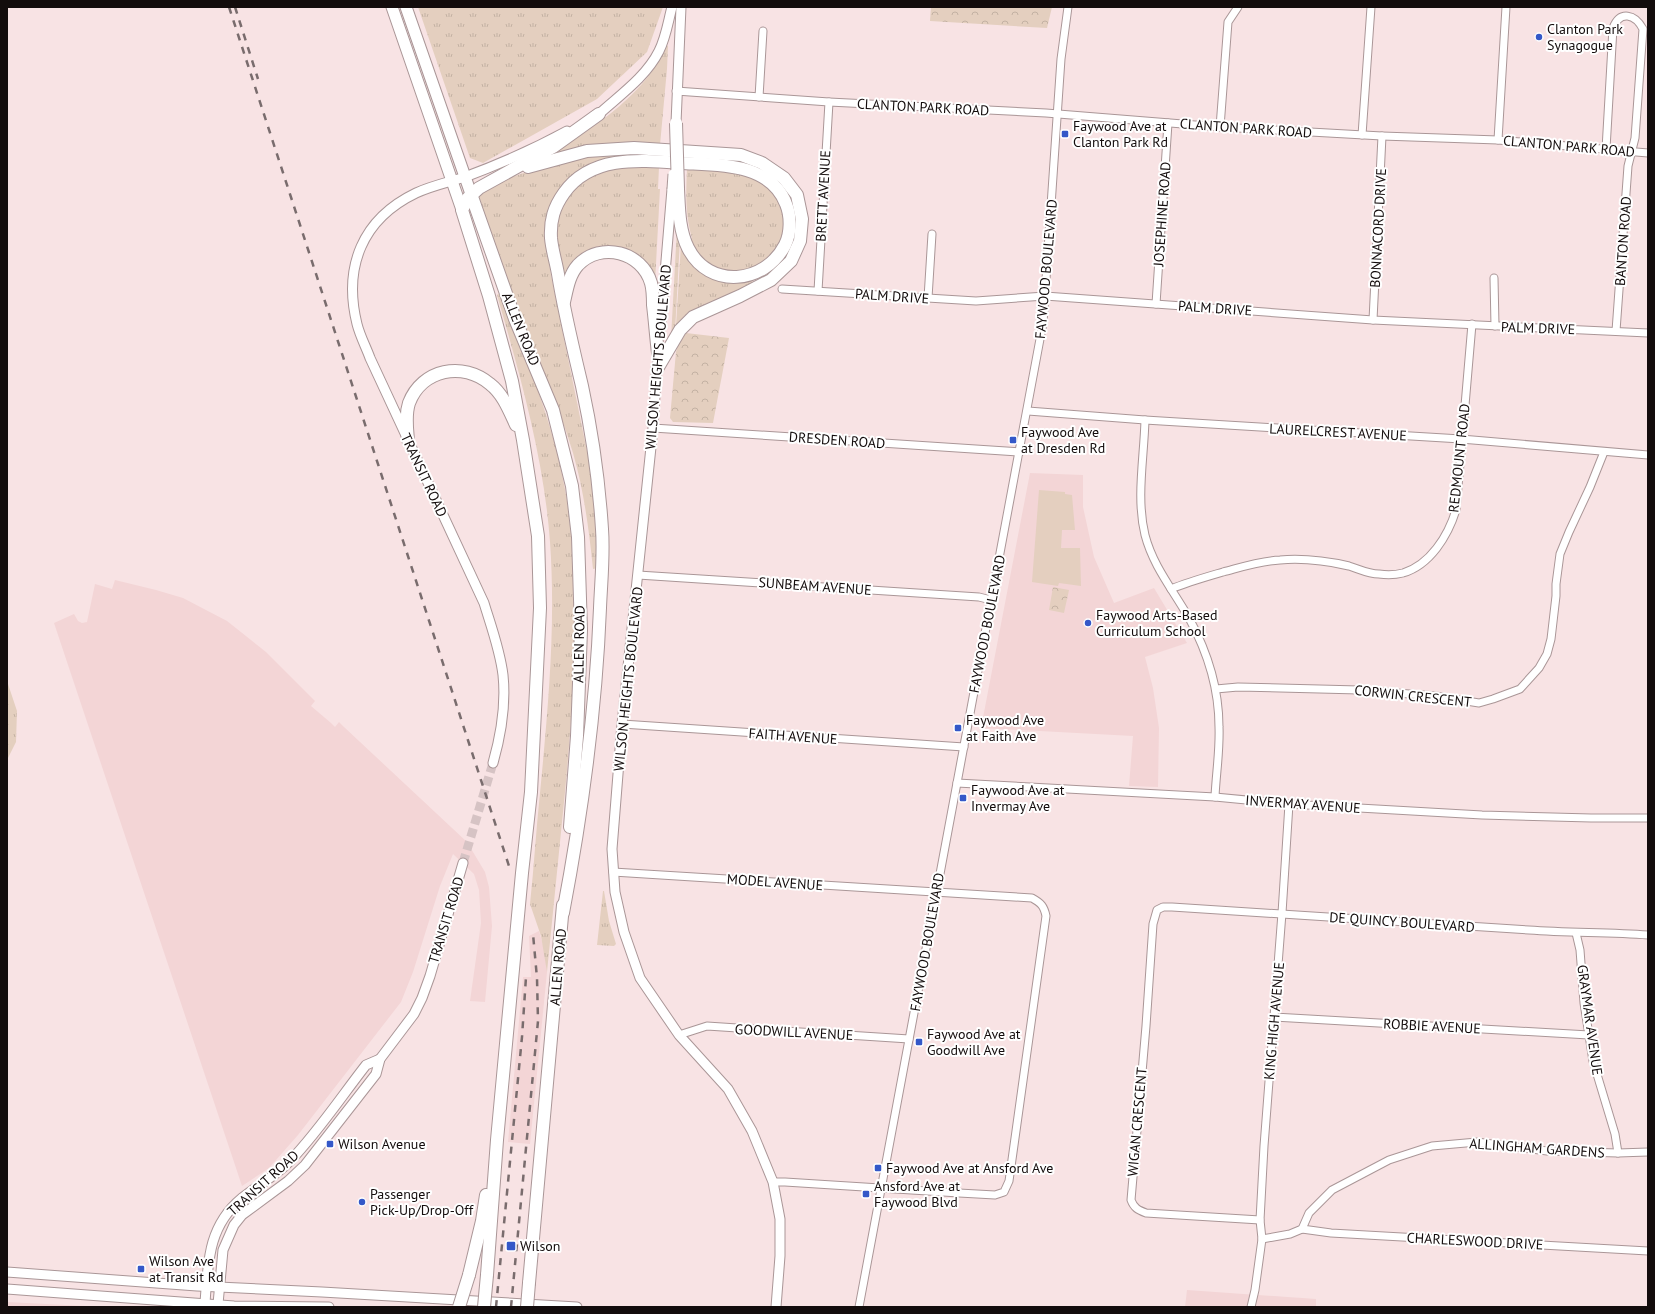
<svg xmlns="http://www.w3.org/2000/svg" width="1655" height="1314" font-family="'PT Sans',sans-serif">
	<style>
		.built { fill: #f3d5d6 }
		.grass { fill: url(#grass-tufts) }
		.forest { fill: url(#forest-crowns) }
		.pitch { fill: #e4cfbf }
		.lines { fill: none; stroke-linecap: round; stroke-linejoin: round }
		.secondary-tunnel { stroke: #d6c3c4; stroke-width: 9; stroke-dasharray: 9 4.5; stroke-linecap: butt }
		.street-casing { stroke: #aa9697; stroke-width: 9 }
		.secondary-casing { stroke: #aa9697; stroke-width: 11 }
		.primary-casing { stroke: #aa9697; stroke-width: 13 }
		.highway-casing { stroke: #aa9697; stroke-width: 14 }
		.street { stroke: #fff; stroke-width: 7 }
		.secondary { stroke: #fff; stroke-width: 9 }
		.primary { stroke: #fff; stroke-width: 11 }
		.highway { stroke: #fff; stroke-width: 12 }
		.rail { stroke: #796c6d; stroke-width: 2.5; stroke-dasharray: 7 7; stroke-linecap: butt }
		.secondary-bridge-casing { stroke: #aa9697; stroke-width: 11; stroke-linecap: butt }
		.highway-bridge-casing { stroke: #aa9697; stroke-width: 14; stroke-linecap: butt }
		.secondary-bridge { stroke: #fff; stroke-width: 9 }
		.highway-bridge { stroke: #fff; stroke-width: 12 }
		.poi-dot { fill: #3458c8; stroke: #fff; stroke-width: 1.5 }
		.labels { text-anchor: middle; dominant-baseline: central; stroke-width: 4; stroke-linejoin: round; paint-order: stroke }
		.poi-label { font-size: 14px; fill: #130c0c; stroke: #fff; text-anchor: start }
		.street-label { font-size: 14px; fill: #130c0c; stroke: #fff }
	</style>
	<defs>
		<pattern id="grass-tufts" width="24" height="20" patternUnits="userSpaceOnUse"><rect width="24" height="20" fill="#e4cfbf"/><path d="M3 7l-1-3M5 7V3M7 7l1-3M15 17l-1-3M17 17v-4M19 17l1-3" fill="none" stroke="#c3b1a3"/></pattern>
		<pattern id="forest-crowns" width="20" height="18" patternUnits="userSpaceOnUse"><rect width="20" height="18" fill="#e4cfbf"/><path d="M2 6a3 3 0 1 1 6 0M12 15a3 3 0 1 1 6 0" fill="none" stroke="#c3b1a3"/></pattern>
	</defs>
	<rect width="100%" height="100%" fill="#f8e3e4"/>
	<g class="built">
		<path d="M1030,473l53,2v32l11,50 20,46 40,-15 33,55 -42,14 8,31 6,40 -1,59 -29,-1 4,-50 -152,-8z"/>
		<path d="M115,580l41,10 27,8 44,23 39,31 49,49 -4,5 20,17 4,4 4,-5 5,5 123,115 18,30 4,15 3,39 -7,76 -15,-1 11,-78 -2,-33 -5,-16 -21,-20 -13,32 -27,86 -12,30 -103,133 -29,33 -27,18 -188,-563 20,-9 4,7 4,2 5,-1 8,-38 17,5z"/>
		<path d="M539,931l6,21 2,20 -17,172 -22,-2 15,-165h8l-2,-41z"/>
		<path d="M1187,1290l129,9v8h-131z"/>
		<path d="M7,1302l98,5h-98z"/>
	</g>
	<g class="grass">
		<path d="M418,7h245l-16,45 -50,47 -114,64 -13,-5z"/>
		<path d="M666,45l2,1 -1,23 -7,76 -102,9 -2,-3c39,-24 94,-61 110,-106z"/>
		<path d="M618,153l-1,4 -28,7 -13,8 -15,15 -6,8 -9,49 5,31 38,186 7,53 2,54 -5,1c-4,-39 -9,-78 -20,-116 -15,-51 -38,-98 -57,-148 -14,-35 -26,-72 -37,-109l1,-2 32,-17 51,-18z"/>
		<path d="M625,166l34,1 -1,22h2l-5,94c-6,-8 -15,-25 -23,-30 -15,-11 -38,-9 -53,2 -7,6 -12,14 -17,22 -5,-32 -13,-67 16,-91 4,-4 9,-9 14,-11 10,-4 22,-6 33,-9z"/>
		<path d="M687,168c24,2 53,1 75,15 29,19 28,56 4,79 -4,3 -10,4 -14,6 -28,10 -50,-3 -62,-29l2,-1c-7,-24 -6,-45 -5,-70z"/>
		<path d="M677,228l3,11 -5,93 -4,6z"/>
		<path d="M681,244l9,15 60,20 5,5 -79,42z"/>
		<path d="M500,293c27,68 56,135 67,208 14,96 7,194 -2,291 -6,60 -12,120 -18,180l-6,-36 -11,-32c4,-37 6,-74 10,-111 8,-84 16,-167 10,-251 -6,-84 -30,-167 -53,-247z"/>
		<path d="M7,681l10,30 -1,31 -9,18z"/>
		<path d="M603,891h1l5,30 7,23 -2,2 -17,-1z"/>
	</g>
	<g class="forest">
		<path d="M931,7h121l-5,21 -117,-7z"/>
		<path d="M686,333l43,5 -16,85 -40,-1 -3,-4 6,-66 2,-6z"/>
		<path d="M1053,587l16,3 -5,23 -15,-3z"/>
	</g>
	<path class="pitch" d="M1039,490l26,2v2l7,1 3,35h-13l-1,18h19l1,38 -22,-3 -1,3 -26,-4z"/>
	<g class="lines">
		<path class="secondary-tunnel" d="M463,863l30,-100"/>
		<defs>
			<g id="street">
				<path d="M676,91l153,11 217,11 174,14 162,9 116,4 150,13"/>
				<path d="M759,97l4,-66"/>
				<path d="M1220,127l8,-105 10,-15"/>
				<path d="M1362,135l9,-128"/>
				<path d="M1498,140l8,-133"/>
				<path d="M1606,149l7,-121c7,-18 22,-14 30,1l-8,109 -7,28 -12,165"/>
				<path d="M1494,278l1,48"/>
				<path d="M782,289l194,12 69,-5 328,24 275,13"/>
				<path d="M818,291l11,-189"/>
				<path d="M928,298l4,-64"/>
				<path d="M1156,304l12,-181"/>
				<path d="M1373,320l9,-184"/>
				<path d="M1028,411l117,9 316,19 187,16"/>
				<path d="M1145,420c-1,38 -9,78 0,115 8,31 28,55 44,83 18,33 30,71 30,109 1,23 -3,47 -4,70"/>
				<path d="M653,428l367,24"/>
				<path d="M638,575l341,22 12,3"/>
				<path d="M1171,589c17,-7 35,-12 52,-17 19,-5 37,-11 57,-12 23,-2 47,1 69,6 10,3 19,8 30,8 7,1 16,1 24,-1 27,-8 45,-37 53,-63l16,-186"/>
				<path d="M1216,689l22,-2 121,3 76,6 44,7 14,-4 27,-10 19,-21 8,-14 4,-15 5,-43v-12l4,-30 9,-22 21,-45 14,-35"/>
				<path d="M622,724l342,23"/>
				<path d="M957,783l258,14 74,7 193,11 109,3h57"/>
				<path d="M613,872l419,26c9,5 12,8 14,18l-37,265 -5,11 -9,3 -36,-2 -174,-11h-12"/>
				<path d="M1576,933l4,17 4,53 9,58 22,73 3,19"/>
				<path d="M1274,1017l315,18"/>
				<path d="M679,1035l28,-9 202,13"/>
				<path d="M1260,1220l-114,-7c-8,-3 -12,-5 -15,-13l15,-174 7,-102 4,-14 6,-3h9l357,23c40,3 79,2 119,5"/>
				<path d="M1302,1229l29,4 317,18"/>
				<path d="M1262,1239l28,-5 12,-5 7,-16 23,-23 57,-30 43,-14 45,-4 70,9 71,2 30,-1"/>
				<path d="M859,1307l184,-984 18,-264 7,-52"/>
				<path d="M1251,1307l4,-17 7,-51 -2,-19 4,-74 18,-233 7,-109"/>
			</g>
			<g id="secondary">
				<path d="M594,116l5,-2c21,-19 47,-37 60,-63 7,-14 9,-29 13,-44"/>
				<path d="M676,123l5,-116"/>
				<path d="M660,333l12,-144"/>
				<path d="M657,364l-4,64 -31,296 -10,125 3,43 9,40 16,46 39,57 49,54 24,42 21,51 7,37v37l-4,51"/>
				<path d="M493,763c8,-28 13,-59 10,-88 -3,-25 -12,-49 -19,-72l-114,-245c-4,-11 -10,-22 -13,-34 -14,-57 5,-105 59,-131 15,-7 33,-11 49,-16 35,-13 69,-28 102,-46"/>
				<path d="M7,1272l190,14 125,6 255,15"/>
				<path d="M7,1289l227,17 95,1"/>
				<path d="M205,1303c3,-41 3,-77 37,-105 16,-13 34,-22 48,-37 28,-29 51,-64 76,-96l14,-6"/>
				<path d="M218,1304l5,-54 11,-25 8,-10 46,-34 17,-16 71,-91 4,-15 34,-45 8,-16 8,-22 33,-113"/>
			</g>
			<g id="primary">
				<path d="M392,7l70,203"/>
				<path d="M406,7l65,187"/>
			</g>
			<g id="highway">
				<path d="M528,167l59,-16 47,-3 107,7 21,8 22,15 13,17 5,24 -2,22 -9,20 -20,19 -31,16 -47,21 -13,13 -23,39"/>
				<path d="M471,194l44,125 38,91 19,76 6,51 3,93 -4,106 -7,91"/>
				<path d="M564,302c3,-13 5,-27 14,-37 23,-24 64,-13 73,18 2,7 2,15 2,22 2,16 3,32 5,48"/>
				<path d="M408,440c-1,-12 -3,-25 1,-37 13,-34 54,-42 81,-19 13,10 19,26 26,41"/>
				<path d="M563,913c19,-100 33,-203 37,-305 1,-26 4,-53 2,-79 -3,-47 -10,-97 -20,-143 -9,-38 -18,-75 -24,-112 -2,-12 -6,-24 -7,-36 -1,-18 3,-31 13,-45 27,-38 76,-33 117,-30 36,2 89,-1 105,41 5,12 5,29 -1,41 -20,39 -76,45 -97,3 -9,-18 -9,-39 -10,-59"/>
				<path d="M469,1275l13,-54 4,-26"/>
				<path d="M487,1275l10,-135 25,-267 9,-81 9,-184 -2,-72 -15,-96 -11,-59 -23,-85 -27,-86 6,-12 11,-10 74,-41 46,-33"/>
				<path d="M529,1283l34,-378"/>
			</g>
		</defs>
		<use href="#street" class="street-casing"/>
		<use href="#secondary" class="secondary-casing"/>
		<use href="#primary" class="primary-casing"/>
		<use href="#highway" class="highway-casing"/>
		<use href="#street" class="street"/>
		<use href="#secondary" class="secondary"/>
		<use href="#primary" class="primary"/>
		<use href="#highway" class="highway"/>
		<g class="rail">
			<path d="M229,7l280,859"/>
			<path d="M235,7l23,72"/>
			<path d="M496,1307l26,-270 4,-60"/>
			<path d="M511,1307l27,-286 -1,-43 -4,-44"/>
		</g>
		<defs>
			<path id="secondary-bridge" d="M672,189l1,-15"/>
			<g id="highway-bridge">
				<path d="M676,123l2,66"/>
				<path d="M459,1307l10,-32"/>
				<path d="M484,1307l3,-32"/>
				<path d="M527,1307l2,-24"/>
			</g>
		</defs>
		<use href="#secondary-bridge" class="secondary-bridge-casing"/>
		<use href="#highway-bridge" class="highway-bridge-casing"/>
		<use href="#secondary-bridge" class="secondary-bridge"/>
		<use href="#highway-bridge" class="highway-bridge"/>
	</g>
	<g class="poi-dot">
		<circle cx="1539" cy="37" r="4"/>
		<rect x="1061" y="130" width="8" height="8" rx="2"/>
		<rect x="1009" y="436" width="8" height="8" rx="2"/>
		<circle cx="1088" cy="623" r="4"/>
		<rect x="954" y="724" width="8" height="8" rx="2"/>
		<rect x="959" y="794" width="8" height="8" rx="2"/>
		<rect x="915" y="1038" width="8" height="8" rx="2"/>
		<rect x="326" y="1140" width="8" height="8" rx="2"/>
		<rect x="874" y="1164" width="8" height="8" rx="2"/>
		<rect x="862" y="1190" width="8" height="8" rx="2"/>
		<circle cx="362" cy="1202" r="4"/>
		<rect x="506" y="1241" width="10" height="10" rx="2"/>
		<rect x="137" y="1265" width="8" height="8" rx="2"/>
	</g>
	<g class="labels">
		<g class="poi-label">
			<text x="1547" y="29">Clanton Park<tspan x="1547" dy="16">Synagogue</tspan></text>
			<text x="1073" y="126">Faywood Ave at<tspan x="1073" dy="16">Clanton Park Rd</tspan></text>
			<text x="1021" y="432">Faywood Ave<tspan x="1021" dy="16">at Dresden Rd</tspan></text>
			<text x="1096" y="615">Faywood Arts-Based<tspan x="1096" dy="16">Curriculum School</tspan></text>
			<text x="966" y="720">Faywood Ave<tspan x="966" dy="16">at Faith Ave</tspan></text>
			<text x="971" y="790">Faywood Ave at<tspan x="971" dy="16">Invermay Ave</tspan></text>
			<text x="927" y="1034">Faywood Ave at<tspan x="927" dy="16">Goodwill Ave</tspan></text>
			<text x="338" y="1144">Wilson Avenue</text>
			<text x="886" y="1168">Faywood Ave at Ansford Ave</text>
			<text x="874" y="1186">Ansford Ave at<tspan x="874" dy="16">Faywood Blvd</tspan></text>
			<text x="370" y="1194">Passenger<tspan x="370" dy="16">Pick-Up/Drop-Off</tspan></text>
			<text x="520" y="1246">Wilson</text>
			<text x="149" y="1261">Wilson Ave<tspan x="149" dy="16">at Transit Rd</tspan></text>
		</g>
		<g class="street-label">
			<text transform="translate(923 107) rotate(3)">CLANTON PARK ROAD</text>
			<text transform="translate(1246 128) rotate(4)">CLANTON PARK ROAD</text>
			<text transform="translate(1569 146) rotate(5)">CLANTON PARK ROAD</text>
			<text transform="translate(823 196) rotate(-87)">BRETT AVENUE</text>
			<text transform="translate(1162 214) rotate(-86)">JOSEPHINE ROAD</text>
			<text transform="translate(1378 228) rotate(-87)">BONNACORD DRIVE</text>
			<text transform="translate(1623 241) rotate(-86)">BANTON ROAD</text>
			<text transform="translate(1046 269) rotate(-85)">FAYWOOD BOULEVARD</text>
			<text transform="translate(892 296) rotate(4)">PALM DRIVE</text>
			<text transform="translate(1215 308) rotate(4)">PALM DRIVE</text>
			<text transform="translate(1538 328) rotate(2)">PALM DRIVE</text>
			<text transform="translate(521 329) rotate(68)">ALLEN ROAD</text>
			<text transform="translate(658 357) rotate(-85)">WILSON HEIGHTS BOULEVARD</text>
			<text transform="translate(1338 432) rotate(3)">LAURELCREST AVENUE</text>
			<text transform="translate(837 440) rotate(4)">DRESDEN ROAD</text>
			<text transform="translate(1459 458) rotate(-84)">REDMOUNT ROAD</text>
			<text transform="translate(424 475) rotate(65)">TRANSIT ROAD</text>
			<text transform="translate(815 586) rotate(4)">SUNBEAM AVENUE</text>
			<text transform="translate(987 624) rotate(-79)">FAYWOOD BOULEVARD</text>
			<text transform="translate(579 644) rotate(-89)">ALLEN ROAD</text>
			<text transform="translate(628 679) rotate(-84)">WILSON HEIGHTS BOULEVARD</text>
			<text transform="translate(1413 696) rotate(6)">CORWIN CRESCENT</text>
			<text transform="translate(793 736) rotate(4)">FAITH AVENUE</text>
			<text transform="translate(1303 804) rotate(4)">INVERMAY AVENUE</text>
			<text transform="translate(775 882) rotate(4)">MODEL AVENUE</text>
			<text transform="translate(446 920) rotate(-73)">TRANSIT ROAD</text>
			<text transform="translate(1402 922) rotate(4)">DE QUINCY BOULEVARD</text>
			<text transform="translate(927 942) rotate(-80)">FAYWOOD BOULEVARD</text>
			<text transform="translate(558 967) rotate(-85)">ALLEN ROAD</text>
			<text transform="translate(1590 1020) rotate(82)">GRAYMAR AVENUE</text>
			<text transform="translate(1274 1021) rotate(-85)">KING HIGH AVENUE</text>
			<text transform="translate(1432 1026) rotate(3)">ROBBIE AVENUE</text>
			<text transform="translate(794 1032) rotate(3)">GOODWILL AVENUE</text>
			<text transform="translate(1137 1122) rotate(-85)">WIGAN CRESCENT</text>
			<text transform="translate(1537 1148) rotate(4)">ALLINGHAM GARDENS</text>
			<text transform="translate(263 1183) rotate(-42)">TRANSIT ROAD</text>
			<text transform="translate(1475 1241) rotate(3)">CHARLESWOOD DRIVE</text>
		</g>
	</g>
	<rect width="1655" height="1314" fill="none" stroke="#130c0c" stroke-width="16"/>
</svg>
